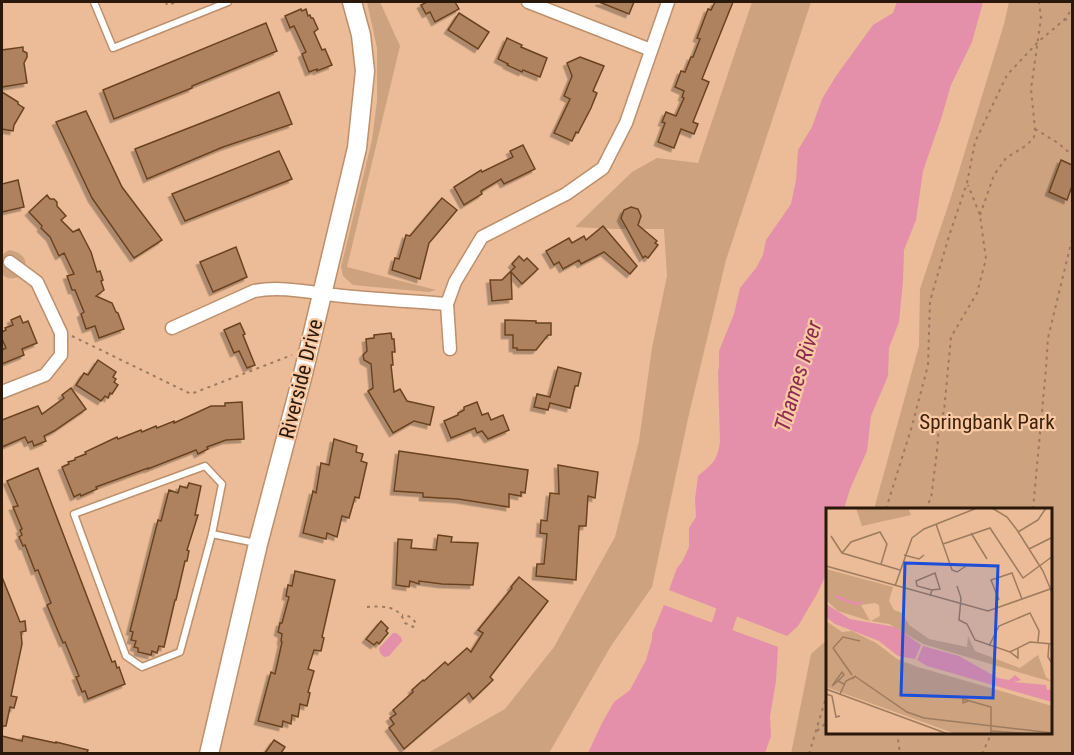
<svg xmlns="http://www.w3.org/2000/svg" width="1074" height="755" font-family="'Roboto Condensed',sans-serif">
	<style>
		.green { fill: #cca27f }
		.water { fill: #e490aa }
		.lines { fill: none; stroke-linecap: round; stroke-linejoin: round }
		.river { stroke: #e490aa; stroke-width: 22 }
		.building { fill: #ae825e; stroke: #6a4320; stroke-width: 1.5; filter: url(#shadow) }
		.lane-casing { stroke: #bc906c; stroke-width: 9 }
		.street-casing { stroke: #bc906c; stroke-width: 15 }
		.secondary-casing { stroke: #bc906c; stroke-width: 21 }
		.path { stroke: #9d7a5f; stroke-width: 2; stroke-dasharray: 3 4.5; stroke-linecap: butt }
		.lane { stroke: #fff; stroke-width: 6 }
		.street { stroke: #fff; stroke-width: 12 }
		.secondary { stroke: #fff; stroke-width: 18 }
		.labels { text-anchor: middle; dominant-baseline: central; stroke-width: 4.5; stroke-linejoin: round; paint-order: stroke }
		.street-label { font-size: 21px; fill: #2a190b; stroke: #f9c9a3 }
		.park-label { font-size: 21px; fill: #3e230b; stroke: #f9c9a3 }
		.water-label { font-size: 22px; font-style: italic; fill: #8c2a50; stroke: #f9c9a3 }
		.inset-river { fill: none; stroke: #e490aa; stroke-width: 3 }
		.inset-road { fill: none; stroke: #9e7b5f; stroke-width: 1.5 }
		.view { fill: #1d4ed8; fill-opacity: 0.15; stroke: #1d4ed8; stroke-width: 3 }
		.inset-edge { fill: none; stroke: #2a190b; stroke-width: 3 }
	</style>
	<defs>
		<filter id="shadow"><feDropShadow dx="-3.5" dy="3.5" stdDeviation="0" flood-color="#0004"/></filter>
	</defs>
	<rect width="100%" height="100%" fill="#ebbc97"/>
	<g class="green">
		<path d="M367,2h13l20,44 -53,221 89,23 -7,2 -76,-7 -10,-9 -2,-9 31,-127 5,-39v-53z"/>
		<path d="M752,2h59l-85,258 -37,154 -37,173 -41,59 -62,107 -123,1 79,-45 49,-62 61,-110 24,-96 13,-93 15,-72 -3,-47h-49l-40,-2 57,-55 25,-14 41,5z"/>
		<path d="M1009,2h63v751l-281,1 20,-100 17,-15v93h224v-223h-178l45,-163 1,-57 31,-92 53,-173z"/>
		<path d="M9,250c16,3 21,12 12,26 -7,3 -14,4 -19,-2v-19z"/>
	</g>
	<g class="water">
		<path d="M897,2h86l-11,40 -21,43 -10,34 -18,52 -7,49 -12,30 -1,31 -4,41 -10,26 -1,28 -17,40 -4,35 -17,38 -6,20h-16v61l-11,24 -19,32 -11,10 -118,-46 8,-22 5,-6 7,-15v-19l7,-11 -1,-18 3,-23c14,-12 19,-14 22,-34l-2,-70 1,-6v-15l15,-37 6,-26 16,-20 7,-13 3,-15 25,-36 5,-24 2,-30 14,-23 10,-28 14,-23 37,-51 20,-12z"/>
		<path d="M664,605l114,42 -2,34 -6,35 1,20 -6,17h-177l14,-30 12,-21 16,-12 16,-30 6,-21v-5z"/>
		<path d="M393,633h3l5,4 1,4 -13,15 -5,1 -4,-4 -1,-5z"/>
	</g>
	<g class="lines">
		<path class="river" d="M710,655l12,-28 14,-43"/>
	</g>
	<g class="building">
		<path d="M424,2h31l4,7 -24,13 -5,-10 -4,2 -5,-9 4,-2z"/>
		<path d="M599,2h35l-5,12z"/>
		<path d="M715,2h18l-31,77 7,3 -16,40 5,2 -4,10 -13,-5 -7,19 -16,-6 7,-19 -3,-1 4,-10 10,4 8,-18 -2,-1 2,-6 -9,-4 6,-16 4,1 6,-15h2l7,-18 -3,-1 11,-29 3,1z"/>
		<path d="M301,9l1,2 4,-2 2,7 2,-1 1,3h2l5,11 -4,3 8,18 3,-1 7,16 -15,6v-2l-8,3 -7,-18 4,-2 -12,-26 -4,2 -5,-12z"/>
		<path d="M459,13l30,19 -11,17 -30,-19z"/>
		<path d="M266,23l11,28 -85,35v2l-78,31 -11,-29z"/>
		<path d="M507,38l15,7 -1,2 26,11 -7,19 -17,-7 -1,2 -15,-7 1,-1 -10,-5z"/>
		<path d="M23,47v4l4,2v4l-3,6 3,20 -25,4v-37z"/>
		<path d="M580,57l24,9 -11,25 4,2 -6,15 -13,25 -2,-1 -4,9 -18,-8 16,-34 -6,-3 8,-20 -5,-13z"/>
		<path d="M2,92l16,10v2l6,4 -10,17 -1,6 -11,-2z"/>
		<path d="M279,92l13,32 -69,23 -76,32 -12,-30 87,-34z"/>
		<path d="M86,111l36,76 40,53 -28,18 -42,-60 -36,-76z"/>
		<path d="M523,145l12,24 -31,15 -3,-5 -20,12 1,3 -18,11 -10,-18 27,-17 1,2 31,-15 -3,-6z"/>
		<path d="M279,151l13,28 -107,42 -13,-27z"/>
		<path d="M1061,160l11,5v21l-5,14 -18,-8z"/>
		<path d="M18,180l6,27 -22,5v-28z"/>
		<path d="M47,195l3,4h4l3,3v4l9,10 -5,4 12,12 6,-3 12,23 6,20 3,-1 3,9 -2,1 3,9 -8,6 16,7 4,9 2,1 6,16 -25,9 -4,-12 -9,3 -5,-15 3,-2 -9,-22h-3l-5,-14 7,-2 -10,-21 -5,3 -9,-19 -9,-9 1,-2 -13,-14z"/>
		<path d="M442,198l15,12 -28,33 -9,36 -28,-9 3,-12 4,1 7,-24 4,1z"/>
		<path d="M631,207l7,2 3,7 -3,9 19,16 -2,2 3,2 -10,13 -3,-2 -2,2 -22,-40 3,-8z"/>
		<path d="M603,226l34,40 -7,8 -26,-22 -23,12 -2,-4 -16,9 -4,-7 -5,3 -8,-14 23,-13 3,5 12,-7 2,4z"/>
		<path d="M236,247l11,30 -34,15 -13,-30z"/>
		<path d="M519,256l5,5 3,-3 11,11 -16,15 -11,-12 1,27 -20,2 -2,-21h12l13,-13 -3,-3z"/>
		<path d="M20,316l3,7 5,-2 9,22 -15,6 2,6 -22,9v-14l4,-2 -4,-9v-7l4,-2 -1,-2 8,-3 -2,-5z"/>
		<path d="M505,320l31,1v2h15v12h-3l-12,15h-19v-2h-4v-13h-8z"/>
		<path d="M240,323l5,11 -2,1 12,30 -8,3 -8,-17 -5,2 -10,-23z"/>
		<path d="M391,333l1,6h2l1,13h-3l1,13h-2l3,27 6,-3 7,12 27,6 -4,18 -16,-4 -21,12 -25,-42 5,-3 -2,-24 -7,-4 -1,-5 4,-4 -1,-12 8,-1v-3z"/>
		<path d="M98,360l18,12 -3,5 3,2 -2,3 4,3 -6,9 -2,-1 -2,5 -3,-2 -4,5 -25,-16 8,-12 4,2z"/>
		<path d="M558,367l23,6 -3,13h-3l-5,22 -20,-5 -2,7 -14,-3 3,-13 13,3z"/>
		<path d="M71,388l15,21 -32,22 -10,5 2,5 -12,5 -2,-5 -4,2 -3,-6 -23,10v-27l36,-14 4,8 22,-16 -2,-3z"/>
		<path d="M242,402l2,37 -18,1 -19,7 1,2 -10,5 -2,-4 -48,19v-1l-52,19 1,2 -16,7 -1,-2 -6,3 -12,-30 7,-3 -1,-2 7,-2v-2l11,-4 -1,-2 32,-15 1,2 23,-9 1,2 14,-6 1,2 17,-7v2l37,-17h14v-3z"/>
		<path d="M477,402l5,13 6,-2 3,7 12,-5 6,15 -21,9 -6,-8 -5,2 -2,-5 -24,10 -7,-17 14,-6v-2l6,-3v-3z"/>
		<path d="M334,439l23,7 -1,6 7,2 -2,7 6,2 -8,35 -4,-1 -6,21 -7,-2 -5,21 -10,-4 -1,6 -23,-6 10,-42 3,2 5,-30 8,2z"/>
		<path d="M399,451l129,19 -3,23 -4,-1v4l-12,-2v13l-51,-8 -35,-2v-4l-29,-2z"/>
		<path d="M558,465l40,7 -3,26 -7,-2 -2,30h-7l-3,54 -40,-4 1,-12h7l3,-30 -7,-1 1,-13 6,1 3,-28 9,1z"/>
		<path d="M38,468l74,194 3,-1 2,7 2,-1 6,17 -37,15 -3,-8 -3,1 -6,-15 3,-1 -14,-34 -2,1 -16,-38 4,-2 -13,-33 -3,1 -10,-26 -2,1 -4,-9 3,-2 -2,-5 2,-1 -9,-22 5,-1 -11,-25z"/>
		<path d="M189,483l12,3 -6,29h3l-11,35 2,1 -2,10h-2l-9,39h-1l-11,47 -5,-1 -2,7 -5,-2 -1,4 -13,-3v-4l-4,-1 2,-6 -5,-1 2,-8 -3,-1 28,-111 3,1 8,-31 9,3 2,-7 7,2z"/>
		<path d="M438,535l14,2 -1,5 27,1 -5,42 -31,-1 -23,-3v3l-9,-3 -1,6 -13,-2 2,-46 14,1 -1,8 25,2z"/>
		<path d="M295,571l40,9 -13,57 2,1 -3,13 -7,-1 -6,19 6,2 -6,21 2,1 -3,13 -7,-2 -2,13 -6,-2 -1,9 -8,-3 -1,6 -24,-6 13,-49 4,2 7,-32 -1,-1 1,-7 -4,-2 2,-9h2l7,-26 -3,-1 2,-11 4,1z"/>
		<path d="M2,577l18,45 5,-1 1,10 -5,1 1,12 -11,52 6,1 -3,11 -4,-1 -4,19h-4z"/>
		<path d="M519,577l29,24 -58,76 3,3 -20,19 -4,-6 -65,56 -15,-21 5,-4 -4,-6 6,-4 -3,-4 20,-18 -1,-2 11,-10 1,1 21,-19 3,3 19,-17 4,4 12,-19 -5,-3 34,-42 -1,-1z"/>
		<path d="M381,621l7,7 -2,3 2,2 -9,11 -2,-2 -3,3 -8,-6z"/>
		<path d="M2,736l20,5 1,-5 33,7v-1l32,8 -1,3h-85z"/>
		<path d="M274,740l11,7 -4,6h-16z"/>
	</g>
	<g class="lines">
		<defs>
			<g id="lane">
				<path d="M94,2l19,46 115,-46"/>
				<path d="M212,534l-32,118 -38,15 -16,-11 -52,-142 131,-48 17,18 -10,50 44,9"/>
			</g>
			<g id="street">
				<path d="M528,2l123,48"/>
				<path d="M447,304l3,45"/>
				<path d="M172,328l82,-37c26,-5 54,1 80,4 37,4 75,6 113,9l8,-22 27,-45 84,-43 37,-26 23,-45 42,-121"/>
				<path d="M2,392l43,-17 16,-20v-22l-24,-51 -27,-20"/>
			</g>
			<path id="secondary" d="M209,754l49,-210 45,-170 54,-226 8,-77 -4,-36 -9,-33"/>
		</defs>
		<use href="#lane" class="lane-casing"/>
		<use href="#street" class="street-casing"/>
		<use href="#secondary" class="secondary-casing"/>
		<g class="path">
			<path d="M166,2l1,3 10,-3"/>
			<path d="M1064,20l8,-2"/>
			<path d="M1035,129l23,14 14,12"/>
			<path d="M980,215l14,-40 12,-17 21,-13 7,-8 1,-8 -4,-40 10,-71 -2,-16"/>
			<path d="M72,336l119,58 101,-39"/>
			<path d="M886,509l26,-83 16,-61 2,-64 19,-65 18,-53 8,-41 32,-67 31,-33 26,-22 8,-11"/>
			<path d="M924,509l7,-10 6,-48 2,-26 5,-14 7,-74 26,-44 9,-34 -6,-44 -12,-30"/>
			<path d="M1033,509l13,-141 2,-30 24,-99"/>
			<path d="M367,607c16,-1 32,-2 38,16l8,4 3,-4c-4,-5 -7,-8 -14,-8"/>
			<path d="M817,731l11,-10"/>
			<path d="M897,732l3,22"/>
			<path d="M809,754l19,-63"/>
			<path d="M982,754l10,-22"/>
		</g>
		<use href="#lane" class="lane"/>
		<use href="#street" class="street"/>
		<use href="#secondary" class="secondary"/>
	</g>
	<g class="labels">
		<g class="street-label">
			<text transform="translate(301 379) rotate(-76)">Riverside Drive</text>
		</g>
		<g class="park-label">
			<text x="987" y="422">Springbank Park</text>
		</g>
		<g class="water-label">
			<text transform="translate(798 376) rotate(-73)">Thames River</text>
		</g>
	</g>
	<g transform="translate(826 508)">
		<rect width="226" height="226" fill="#ebbc97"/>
		<path d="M30,0h52l3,7 -49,11zM0,61l67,18 -4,14 5,9 8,3 7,12 20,14 38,8 1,-11 7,15 45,17 18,-13 8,22 6,5 -129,-38 -34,-20 -18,-3 9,-5 -1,-11 -4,-2 -14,2 9,16 -32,-10 -12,-11zM0,113l16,11 10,-1 24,12 21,16 21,8 134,39v28h-96l-130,-47z" fill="#cca27f"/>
		<path d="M0,96l24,15 45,8 26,18 -6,14 -17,-3 -19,-15 -44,-17 -9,-7zM97,138l36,10 39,22 11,2 6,-5 6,5 -7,2 32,3 1,5 5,-1v13l-125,-36 -10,-6z" fill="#e490aa"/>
		<path class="inset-river" d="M9,88l20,8 7,-2"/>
		<path class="inset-road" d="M166,0l15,9 10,13 26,41 10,24M110,16l16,46 5,2 9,-6M192,24l20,-12 8,-12M145,25l16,26M5,28l11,17 58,17M117,36l47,-16 33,50 30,-22M203,41l24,-12M16,45l9,-11 29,-10 7,12 -6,20M78,47l15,4 5,-4M0,58l162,45 65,-23M69,78l17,-48 12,-9 53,-21M131,78l4,12 -2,22 8,4 8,16 35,12 20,-10 23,2M104,88l2,-6 8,-1 -5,-16 -19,8 1,5 15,4M173,92l-8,-20 21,-7 10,26M223,135l-1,14 5,8M163,138l10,-20 31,-13 9,18 -1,11M7,140l10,-11 17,4M7,140l19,27M184,144l8,6v-10M30,169l51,35 17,6 129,15M12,173l-6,5 10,-14 2,3 -6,6 6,3M0,181l122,45M0,186l6,2 4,21 4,-1M14,186l6,-13 10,-5 -4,3M142,193l-5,2v-4l28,8v27M165,223l41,3"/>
		<path class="view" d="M79,55l93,3 -5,132 -92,-3z"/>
		<rect width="226" height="226" class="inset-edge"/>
	</g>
	<rect width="1074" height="755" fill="none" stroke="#2a190b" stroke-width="6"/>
</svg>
